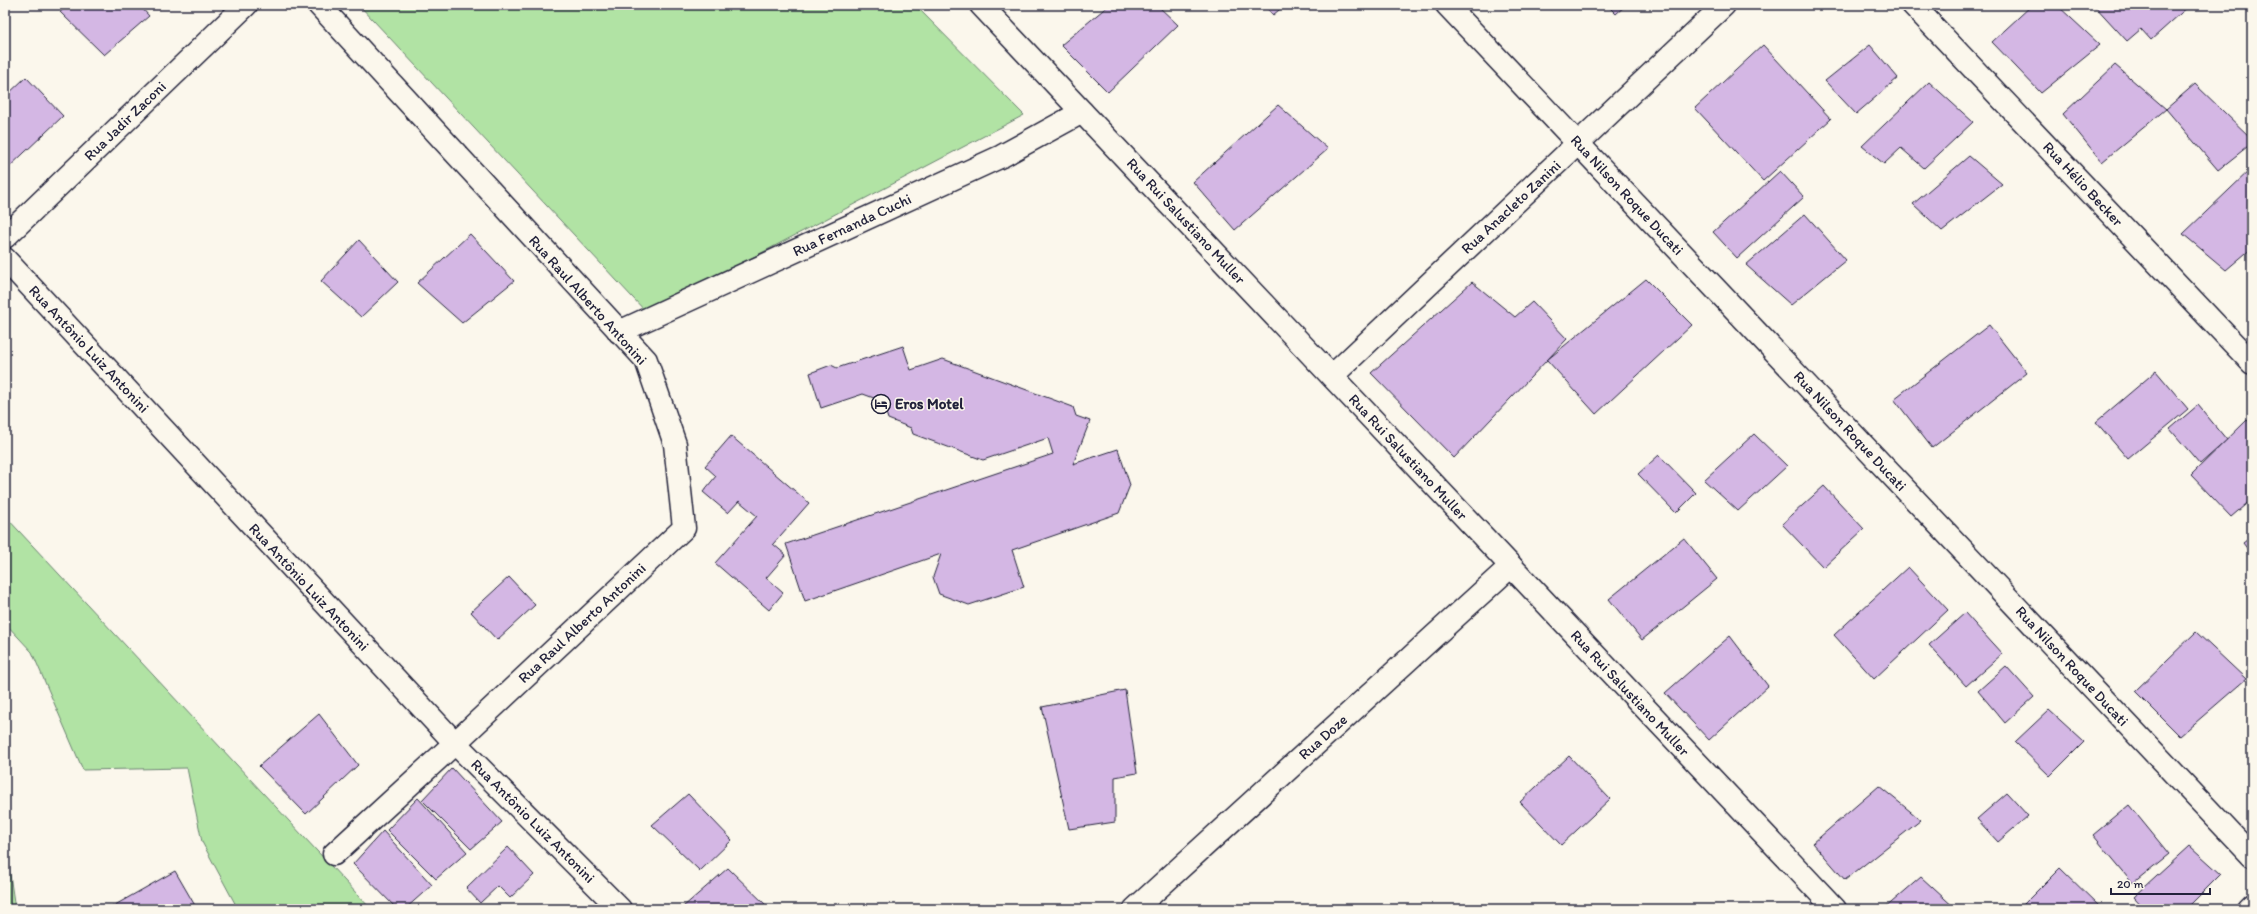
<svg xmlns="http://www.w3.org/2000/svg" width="2257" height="914" font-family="Itim,sans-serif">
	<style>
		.green { fill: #b1e3a4; stroke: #6a8270 }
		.building { fill: #d4b7e4; stroke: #22223b }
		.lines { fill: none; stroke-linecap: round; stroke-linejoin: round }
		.minor-casing { stroke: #22223b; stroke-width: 25 }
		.minor { stroke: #fbf7ec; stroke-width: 22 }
		.labels { text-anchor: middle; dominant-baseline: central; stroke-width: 3; stroke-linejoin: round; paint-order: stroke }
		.street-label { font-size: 15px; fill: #22223b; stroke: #fbf7ec }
		.poi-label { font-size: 15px; font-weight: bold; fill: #22223b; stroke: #fbf7ec; text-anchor: start }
	</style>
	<rect width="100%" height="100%" fill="#fbf7ec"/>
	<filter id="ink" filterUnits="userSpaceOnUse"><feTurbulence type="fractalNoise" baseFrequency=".025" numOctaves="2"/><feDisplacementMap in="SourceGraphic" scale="8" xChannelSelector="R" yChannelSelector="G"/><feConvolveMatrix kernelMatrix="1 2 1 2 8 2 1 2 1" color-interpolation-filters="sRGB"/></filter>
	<g filter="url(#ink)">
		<g class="green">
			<path d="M359,5h556l109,110 -377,198z"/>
			<path d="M5,516l366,393h-133l-36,-67 -15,-74 -104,2 -51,-118 -27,-29z"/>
			<path d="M9,868l6,41h-10v-39z"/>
		</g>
		<g class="building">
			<path d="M69,5h70l10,11 -45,39 -44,-43z"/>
			<path d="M1109,5h48l21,20 -70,67 -47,-47z"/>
			<path d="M1264,5h21l-12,10z"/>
			<path d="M1607,5h19l-10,9z"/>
			<path d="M2032,5h25l43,40 -59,48 -49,-51z"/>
			<path d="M2094,5h96l-39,35 -10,-11 -14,12z"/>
			<path d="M1763,45l68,74 -68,62 -68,-73z"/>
			<path d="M1870,45l28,33 -42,36 -31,-33z"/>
			<path d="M2115,65l51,44 -64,53 -39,-48z"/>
			<path d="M26,77l37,39 -58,55v-74z"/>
			<path d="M1929,82l44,40 -49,46 -23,-20 -17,16 -22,-18z"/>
			<path d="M2195,84l57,55v4l-34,27 -52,-61z"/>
			<path d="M1278,105l50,44 -93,81 -42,-48z"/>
			<path d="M1969,156l33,28 -60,47 -29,-27z"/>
			<path d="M2252,168v80l-26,22 -43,-36z"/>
			<path d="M1780,171l24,26 -67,61 -24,-26z"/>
			<path d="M1805,214l41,46 -55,45 -45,-40z"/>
			<path d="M470,234l44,47 -52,42 -45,-40z"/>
			<path d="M359,240l39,42 -37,35 -40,-36z"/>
			<path d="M1646,279l46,46 -96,89 -49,-54z"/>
			<path d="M1472,282l43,35 17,-15 35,37 -113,119 -83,-85z"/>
			<path d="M1989,325l38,48 -95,75 -38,-49z"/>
			<path d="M903,346l8,24 32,-11 130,48 3,9 14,5 -17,43 45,-15 12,36 -11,28 -107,37 12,37 -55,18 -30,-11 -6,-17 8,-23 -136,47 -19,-57 267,-90 -5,-16 -65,22 -70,-26 -2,-6 -23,-9 -6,-18 -19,-7 -42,14 -11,-35 21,-8 6,3z"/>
			<path d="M2156,371l32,38 -60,50 -32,-37z"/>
			<path d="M2198,405l29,35 -27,24 -30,-35z"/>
			<path d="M2247,420l5,5v74l-21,18 -40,-42z"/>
			<path d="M1754,434l33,32 -49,45 -34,-31z"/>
			<path d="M731,436l78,67 -36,41 13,11 -20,23 17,15 -14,17 -54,-47 42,-47 -18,-15 -11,12 -25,-21 13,-16 -11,-10z"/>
			<path d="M1659,455l37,38 -20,20 -38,-39z"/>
			<path d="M1824,486l40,43 -41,38 -41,-43z"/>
			<path d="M2252,536v19l-9,-12z"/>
			<path d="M1684,538l33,41 -75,61 -33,-41z"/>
			<path d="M1908,567l40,43 -74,69 -40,-44z"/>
			<path d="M509,577l26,28 -38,35 -26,-28z"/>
			<path d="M1965,613l37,41 -36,32 -37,-41z"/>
			<path d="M2196,632l50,47 -66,57 -45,-45z"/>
			<path d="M1730,636l38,50 -59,54 -44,-47z"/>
			<path d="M2006,666l28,31 -29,26 -27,-32z"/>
			<path d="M1125,690l12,83 -22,4v45l-46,7 -27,-122z"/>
			<path d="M2049,710l35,32 -34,34 -35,-34z"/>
			<path d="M319,714l39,51 -52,49 -47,-48z"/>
			<path d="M1569,756l41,43 -49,46 -41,-43z"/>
			<path d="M452,768l50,54 -31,27 -49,-49z"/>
			<path d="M1879,786l42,34 -76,60 -32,-37z"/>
			<path d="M2007,793l21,23 -30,26 -21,-23z"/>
			<path d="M688,794l44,46 -32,31 -48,-46z"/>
			<path d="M418,798l49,54 -31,27 -49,-49z"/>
			<path d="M2129,805l40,49 -36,29 -40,-48z"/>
			<path d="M383,831l49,54 -27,24h-8l-44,-45z"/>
			<path d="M2190,846l31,28 -35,35h-41l-11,-12z"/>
			<path d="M508,847l26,28 -24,23 -12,-12 -18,17 -14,-15z"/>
			<path d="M728,868l42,41h-86l-1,-2z"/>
			<path d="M2060,868l42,41h-83z"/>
			<path d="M175,871l22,38h-89z"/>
			<path d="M1921,877l35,32h-72z"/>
		</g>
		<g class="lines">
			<defs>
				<g id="minor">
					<path d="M319,5l327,355 29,84 9,84 -229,215 -121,111"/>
					<path d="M981,5l854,904"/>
					<path d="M1447,5l805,851"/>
					<path d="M1913,5l339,358"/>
					<path d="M5,237l241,-232"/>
					<path d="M5,259l450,484 165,166"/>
					<path d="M619,332l383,-176 80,-44"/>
					<path d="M1332,376l392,-371"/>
					<path d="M1135,909l376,-343"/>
					<path d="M2248,909l4,-4"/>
				</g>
			</defs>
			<use href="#minor" class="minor-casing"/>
			<use href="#minor" class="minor"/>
		</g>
	</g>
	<defs>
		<symbol id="hotel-ring" viewBox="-11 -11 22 22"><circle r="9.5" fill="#fbf7ec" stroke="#22223b" stroke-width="1.5"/><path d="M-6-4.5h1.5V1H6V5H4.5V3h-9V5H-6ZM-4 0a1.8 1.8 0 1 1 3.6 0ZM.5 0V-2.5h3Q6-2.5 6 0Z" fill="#22223b"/></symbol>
	</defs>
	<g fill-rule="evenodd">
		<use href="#hotel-ring" x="870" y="393" width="22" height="22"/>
	</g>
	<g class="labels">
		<g class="street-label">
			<text transform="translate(125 121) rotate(-44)">Rua Jadir Zaconi</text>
			<text transform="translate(2083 184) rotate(47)">Rua Hélio Becker</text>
			<text transform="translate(1627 195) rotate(47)">Rua Nilson Roque Ducati</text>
			<text transform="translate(1511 207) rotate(-43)">Rua Anacleto Zanini</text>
			<text transform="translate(1186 221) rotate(47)">Rua Rui Salustiano Muller</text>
			<text transform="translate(852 225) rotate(-25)">Rua Fernanda Cuchi</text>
			<text transform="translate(588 300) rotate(48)">Rua Raul Alberto Antonini</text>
			<text transform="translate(89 349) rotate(47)">Rua Antônio Luiz Antonini</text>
			<text transform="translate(1850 431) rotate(47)">Rua Nilson Roque Ducati</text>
			<text transform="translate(1408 457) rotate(47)">Rua Rui Salustiano Muller</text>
			<text transform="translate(309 587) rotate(47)">Rua Antônio Luiz Antonini</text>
			<text transform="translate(582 623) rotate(-43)">Rua Raul Alberto Antonini</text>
			<text transform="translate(2072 666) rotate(47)">Rua Nilson Roque Ducati</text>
			<text transform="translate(1630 693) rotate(47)">Rua Rui Salustiano Muller</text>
			<text transform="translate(1323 737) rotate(-42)">Rua Doze</text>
			<text transform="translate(533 821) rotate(45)">Rua Antônio Luiz Antonini</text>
		</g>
		<g class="poi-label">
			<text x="895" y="404">Eros Motel</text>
		</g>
	</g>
	<rect width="2257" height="914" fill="none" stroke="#fbf7ec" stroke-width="20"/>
	<rect x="10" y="10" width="2237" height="894" fill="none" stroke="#22223b" stroke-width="1.5" filter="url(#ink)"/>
	<path d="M2111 888v6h99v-6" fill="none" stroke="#22223b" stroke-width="2"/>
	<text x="2117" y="888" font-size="12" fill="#22223b" stroke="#fbf7ec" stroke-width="3" paint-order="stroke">20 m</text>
</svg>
